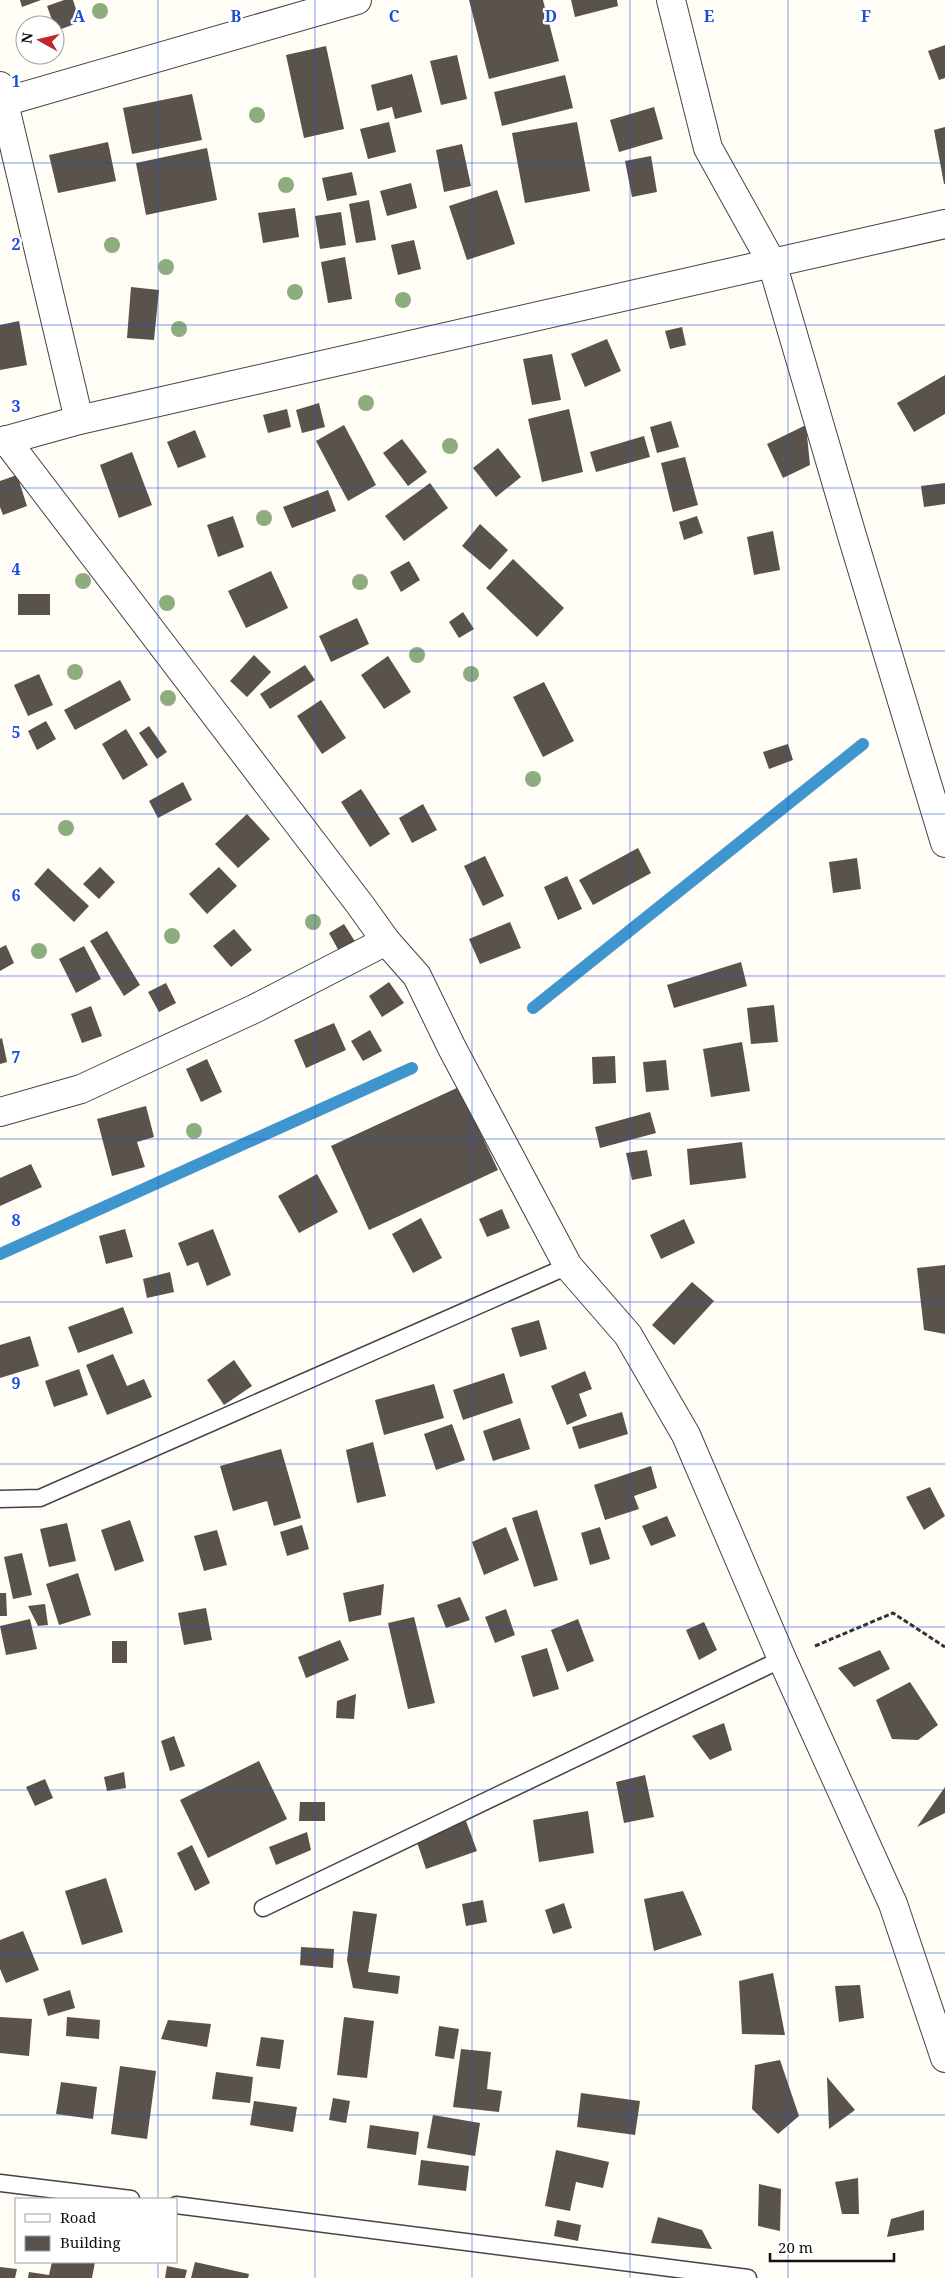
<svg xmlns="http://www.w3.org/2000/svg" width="945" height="2278" font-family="'Noto Serif',serif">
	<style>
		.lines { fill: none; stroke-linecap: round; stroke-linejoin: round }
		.stream { stroke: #3f96cf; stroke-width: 12 }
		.building { fill: #5a524d }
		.lane-casing { stroke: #444; stroke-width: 19 }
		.street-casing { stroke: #444; stroke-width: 30 }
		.path { stroke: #333; stroke-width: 3; stroke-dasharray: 5 2.5; stroke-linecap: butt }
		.lane { stroke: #fff; stroke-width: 16 }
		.street { stroke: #fff; stroke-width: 28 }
		.tree { fill: #8dad7f }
		.grid { fill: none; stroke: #1d4ed8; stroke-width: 1; stroke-opacity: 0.55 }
		.grid-label { font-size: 16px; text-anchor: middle; font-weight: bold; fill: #1d4ed8; stroke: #fff; stroke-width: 5; stroke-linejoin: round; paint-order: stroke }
	</style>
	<rect width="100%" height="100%" fill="#fffdf5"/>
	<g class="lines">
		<g class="stream">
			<path d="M533,1008l330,-264"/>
			<path d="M0,1254l412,-186"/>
		</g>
	</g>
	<g class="building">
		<path d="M20,0h21l-19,7z"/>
		<path d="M64,0h9l7,22 -24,9 -9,-25z"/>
		<path d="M469,0h74l16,61 -70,18z"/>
		<path d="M571,0h46l1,6 -43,11z"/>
		<path d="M945,45v33l-6,2 -11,-29z"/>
		<path d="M326,46l18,83 -40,9 -18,-83z"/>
		<path d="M457,55l10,44 -26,6 -11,-44z"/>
		<path d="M412,74l10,38 -27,7 -3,-12 -15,4 -6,-26z"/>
		<path d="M565,75l8,33 -71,18 -8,-34z"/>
		<path d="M192,94l10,46 -70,14 -9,-46z"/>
		<path d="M654,107l9,32 -44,13 -9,-32z"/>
		<path d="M389,122l7,30 -28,7 -8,-30z"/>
		<path d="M577,122l13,69 -65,12 -13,-70z"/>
		<path d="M945,127v57h-1l-10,-54z"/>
		<path d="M108,142l8,39 -58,12 -9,-38z"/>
		<path d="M462,144l9,42 -27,6 -8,-42z"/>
		<path d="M207,148l10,52 -71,15 -10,-52z"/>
		<path d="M651,156l6,36 -25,5 -7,-36z"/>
		<path d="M352,172l5,23 -30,6 -5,-23z"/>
		<path d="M411,183l6,25 -30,8 -7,-25z"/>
		<path d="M497,190l18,54 -48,16 -18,-54z"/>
		<path d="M369,200l7,40 -20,3 -7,-39z"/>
		<path d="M295,208l4,29 -36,6 -5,-30z"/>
		<path d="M341,212l5,33 -26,4 -5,-33z"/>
		<path d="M414,240l7,29 -23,6 -7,-30z"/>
		<path d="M345,257l7,42 -24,4 -7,-41z"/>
		<path d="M131,287l28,3 -5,50 -27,-2z"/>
		<path d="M19,321l8,44 -27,5v-45z"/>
		<path d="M682,327l4,18 -16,4 -5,-18z"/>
		<path d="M607,339l14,32 -36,16 -14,-33z"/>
		<path d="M552,354l9,46 -29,5 -9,-46z"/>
		<path d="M945,375v39l-31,18 -17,-29z"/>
		<path d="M319,403l6,24 -23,6 -6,-23z"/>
		<path d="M287,409l4,18 -23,6 -5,-18z"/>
		<path d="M569,409l14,63 -41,10 -14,-63z"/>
		<path d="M671,421l8,26 -22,6 -7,-26z"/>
		<path d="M344,425l32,60 -28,16 -32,-60z"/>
		<path d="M806,425l4,40 -27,13 -16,-34z"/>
		<path d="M195,430l11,27 -28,11 -11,-26z"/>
		<path d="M644,436l6,21 -54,15 -6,-20z"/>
		<path d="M402,439l25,33 -19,14 -25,-33z"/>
		<path d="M498,448l23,29 -25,20 -23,-29z"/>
		<path d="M132,452l20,53 -33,13 -19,-53z"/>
		<path d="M685,457l13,48 -25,7 -12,-49z"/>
		<path d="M17,475l10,31 -24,9 -3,-8v-26z"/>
		<path d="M430,483l18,25 -44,33 -19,-25z"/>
		<path d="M945,483v21l-21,3 -3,-21z"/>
		<path d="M328,490l8,21 -44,17 -9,-21z"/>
		<path d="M233,516l11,31 -26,10 -11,-32z"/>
		<path d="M697,516l6,17 -19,7 -5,-18z"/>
		<path d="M480,524l28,26 -18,20 -28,-24z"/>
		<path d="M773,531l7,39 -26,5 -7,-38z"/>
		<path d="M513,559l51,49 -27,29 -51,-49z"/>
		<path d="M409,561l11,19 -19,12 -11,-20z"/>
		<path d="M271,571l17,37 -42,20 -18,-37z"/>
		<rect x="18" y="594" width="32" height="21"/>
		<path d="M463,612l11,17 -15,9 -10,-16z"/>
		<path d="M357,618l12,26 -38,18 -12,-26z"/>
		<path d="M254,655l17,17 -24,25 -17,-16z"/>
		<path d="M388,656l23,36 -27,17 -23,-34z"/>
		<path d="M305,665l10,15 -45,29 -10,-15z"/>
		<path d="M39,674l14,31 -25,11 -14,-31z"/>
		<path d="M120,680l11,20 -56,30 -11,-20z"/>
		<path d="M544,682l30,59 -31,16 -30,-60z"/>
		<path d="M321,700l25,38 -24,16 -25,-38z"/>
		<path d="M46,721l10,18 -19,11 -9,-19z"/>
		<path d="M149,726l18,26 -10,7 -18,-26z"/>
		<path d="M126,729l22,36 -25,15 -21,-36z"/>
		<path d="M788,744l5,16 -24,9 -6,-17z"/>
		<path d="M183,782l9,18 -34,18 -9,-17z"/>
		<path d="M361,789l29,45 -20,13 -29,-45z"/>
		<path d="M423,804l14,26 -25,13 -13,-25z"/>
		<path d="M247,814l23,25 -32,29 -23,-24z"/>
		<path d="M638,848l13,25 -58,32 -14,-25z"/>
		<path d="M485,856l19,40 -21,10 -19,-40z"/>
		<path d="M857,858l4,31 -28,4 -4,-31z"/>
		<path d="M100,867l15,15 -16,17 -16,-15z"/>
		<path d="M219,867l18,19 -30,28 -18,-20z"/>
		<path d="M48,868l41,38 -15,16 -40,-38z"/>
		<path d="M567,876l15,33 -24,11 -14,-33z"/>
		<path d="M510,922l11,26 -41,16 -11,-25z"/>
		<path d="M344,924l12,19 -16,10 -11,-20z"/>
		<path d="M234,929l18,21 -21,17 -18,-21z"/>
		<path d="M107,931l33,54 -16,11 -34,-55z"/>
		<path d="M6,945l8,18 -14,8v-23z"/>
		<path d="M84,946l17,33 -25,14 -17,-34z"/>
		<path d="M741,962l6,24 -73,22 -7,-23z"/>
		<path d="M389,982l15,21 -22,14 -13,-21z"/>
		<path d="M166,983l10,20 -17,9 -11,-20z"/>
		<path d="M774,1005l4,37 -27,2 -4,-36z"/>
		<path d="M91,1006l11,30 -20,7 -11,-29z"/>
		<path d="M334,1023l12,27 -40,18 -12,-28z"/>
		<path d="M370,1030l12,21 -19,10 -12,-20z"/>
		<path d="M2,1038l5,24 -7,2v-25z"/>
		<path d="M742,1042l8,49 -39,6 -8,-48z"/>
		<path d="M615,1056l1,27 -23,1 -1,-27z"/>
		<path d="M207,1059l15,33 -21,10 -15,-33z"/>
		<path d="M666,1060l3,30 -23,2 -3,-30z"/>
		<path d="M459,1087l39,83 -129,60 -38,-84z"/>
		<path d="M146,1106l8,31 -17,5 8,25 -33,9 -15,-57z"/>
		<path d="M650,1112l6,21 -56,15 -5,-21z"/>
		<path d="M742,1142l4,36 -56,7 -3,-36z"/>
		<path d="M647,1150l5,26 -20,4 -6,-27z"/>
		<path d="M31,1164l11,23 -42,19v-28z"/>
		<path d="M317,1174l21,38 -39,21 -21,-37z"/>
		<path d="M502,1209l8,19 -23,9 -8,-18z"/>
		<path d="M421,1218l21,40 -29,15 -21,-39z"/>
		<path d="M684,1219l11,24 -34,16 -11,-24z"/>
		<path d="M125,1229l8,28 -27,7 -7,-28z"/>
		<path d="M213,1229l18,46 -24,11 -9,-24 -11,4 -9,-23z"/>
		<path d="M945,1265v69l-21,-4 -7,-62z"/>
		<path d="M170,1272l4,20 -27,6 -4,-19z"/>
		<path d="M692,1282l22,19 -40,44 -22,-20z"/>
		<path d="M123,1307l10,26 -55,20 -10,-26z"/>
		<path d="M539,1320l8,29 -27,8 -9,-29z"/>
		<path d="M30,1336l9,30 -39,12v-33z"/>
		<path d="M113,1354l14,32 17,-7 8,18 -45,18 -21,-50z"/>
		<path d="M234,1360l18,26 -28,19 -17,-25z"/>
		<path d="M79,1369l9,26 -34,12 -9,-26z"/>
		<path d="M585,1371l7,18 -13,5 8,22 -20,9 -16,-39z"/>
		<path d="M504,1373l9,30 -50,17 -10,-30z"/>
		<path d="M434,1384l10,34 -60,17 -9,-35z"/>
		<path d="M622,1412l6,22 -49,15 -7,-22z"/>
		<path d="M520,1418l10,31 -37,12 -10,-30z"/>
		<path d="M452,1424l13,36 -29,10 -12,-36z"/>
		<path d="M373,1442l13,54 -29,7 -11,-53z"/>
		<path d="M281,1449l20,69 -27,8 -7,-25 -34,10 -13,-45z"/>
		<path d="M651,1466l6,22 -23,8 5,13 -34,11 -11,-35z"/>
		<path d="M930,1487l15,29 -21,14 -18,-33z"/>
		<path d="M537,1510l21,70 -24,7 -22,-69z"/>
		<path d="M667,1516l9,20 -25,10 -9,-20z"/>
		<path d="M130,1520l14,41 -29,10 -14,-41z"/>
		<path d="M67,1523l9,38 -27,6 -9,-38z"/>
		<path d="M302,1525l7,24 -22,7 -7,-24z"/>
		<path d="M506,1527l13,33 -35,15 -12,-33z"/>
		<path d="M600,1527l10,32 -20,6 -9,-32z"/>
		<path d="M217,1530l10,35 -23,6 -10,-35z"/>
		<path d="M22,1553l10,42 -19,4 -9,-42z"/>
		<path d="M78,1573l13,42 -32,10 -13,-41z"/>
		<path d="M384,1584l-3,31 -32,7 -6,-29z"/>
		<path d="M0,1593h6l1,23h-7z"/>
		<path d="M460,1597l10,23 -24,8 -9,-23z"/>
		<path d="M45,1604l3,21 -10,1 -10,-20z"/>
		<path d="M206,1608l6,32 -28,5 -6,-32z"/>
		<path d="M506,1609l9,26 -20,8 -10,-26z"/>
		<path d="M414,1617l21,86 -27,6 -20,-86z"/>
		<path d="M30,1619l7,30 -31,6 -6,-29z"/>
		<path d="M578,1619l16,42 -27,11 -16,-42z"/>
		<path d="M704,1622l13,28 -18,10 -13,-30z"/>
		<path d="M340,1640l9,20 -43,18 -8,-21z"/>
		<rect x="112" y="1641" width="15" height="22"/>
		<path d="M547,1648l12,41 -26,8 -12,-41z"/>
		<path d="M880,1650l10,19 -36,18 -16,-19z"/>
		<path d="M910,1682l28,43 -20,15 -26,-1 -16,-39z"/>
		<path d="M356,1694l-2,25 -18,-1 1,-17z"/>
		<path d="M724,1723l8,27 -22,10 -18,-24z"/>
		<path d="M174,1736l11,30 -15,5 -9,-30z"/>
		<path d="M259,1761l28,58 -79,39 -28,-58z"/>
		<path d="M124,1772l2,16 -19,3 -3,-14z"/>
		<path d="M645,1775l9,42 -30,6 -8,-41z"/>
		<path d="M45,1779l8,19 -18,8 -9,-19z"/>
		<path d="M945,1787v26l-28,14z"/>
		<path d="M300,1802h25v19h-26z"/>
		<path d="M588,1811l6,42 -55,9 -6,-42z"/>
		<path d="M466,1821l11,30 -51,18 -10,-30z"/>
		<path d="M307,1832l4,18 -35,15 -7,-18z"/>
		<path d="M192,1845l18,38 -15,8 -18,-38z"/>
		<path d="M106,1878l17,54 -41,13 -17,-54z"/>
		<path d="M683,1891l19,44 -48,16 -10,-52z"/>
		<path d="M483,1900l4,22 -21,4 -4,-22z"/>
		<path d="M564,1903l8,25 -19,6 -8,-24z"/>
		<path d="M353,1911l24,3 -9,58 32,4 -2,18 -45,-6 -6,-28z"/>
		<path d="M23,1931l16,39 -33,13 -6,-14v-29z"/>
		<path d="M301,1947l33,2 -1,19 -33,-3z"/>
		<path d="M773,1973l12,62 -43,-1 -3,-53z"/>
		<path d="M860,1985l4,33 -25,4 -4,-36z"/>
		<path d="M70,1990l5,18 -27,8 -5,-17z"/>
		<path d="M0,2017l32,2 -3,37 -29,-3z"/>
		<path d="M67,2017l33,3 -1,19 -33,-3z"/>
		<path d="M344,2017l30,4 -7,57 -30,-3z"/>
		<path d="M168,2020l43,4 -4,23 -46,-8z"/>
		<path d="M439,2026l20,3 -5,30 -19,-3z"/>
		<path d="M261,2037l23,3 -4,29 -24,-3z"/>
		<path d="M461,2049l30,3 -4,37 15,2 -3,21 -46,-5z"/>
		<path d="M780,2060l19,56 -21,18 -26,-25 3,-44z"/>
		<path d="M120,2066l36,5 -9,68 -36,-5z"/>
		<path d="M216,2072l37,5 -3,26 -38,-4z"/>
		<path d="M827,2077l28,33 -26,19z"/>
		<path d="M61,2082l36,5 -4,32 -37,-5z"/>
		<path d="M581,2093l59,8 -5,34 -58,-8z"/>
		<path d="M333,2098l17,3 -4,22 -17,-3z"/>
		<path d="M254,2101l43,6 -4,25 -43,-7z"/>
		<path d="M433,2115l47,8 -5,33 -48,-8z"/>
		<path d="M370,2125l49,7 -3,23 -49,-7z"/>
		<path d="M556,2150l53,12 -6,26 -27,-6 -6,29 -25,-5z"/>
		<path d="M421,2160l48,6 -3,25 -48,-6z"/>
		<path d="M858,2178l1,36h-17l-7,-32z"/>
		<path d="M759,2184l22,5 -1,42 -22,-5z"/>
		<path d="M924,2210v20l-37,7 4,-18z"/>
		<path d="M658,2217l44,13 10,19 -61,-6z"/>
		<path d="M557,2220l24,5 -3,16 -24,-5z"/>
		<path d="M52,2262h43l-3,16h-64l1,-6 20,3z"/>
		<path d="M195,2262l54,12 -1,4h-57z"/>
		<path d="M167,2266l20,4 -2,8h-20z"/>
		<path d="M0,2267l17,2 -2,9h-15z"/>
	</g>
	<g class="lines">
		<defs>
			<g id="lane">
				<path d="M0,1499l40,-1 528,-232"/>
				<path d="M263,1908l519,-249"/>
				<path d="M0,2183l131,16"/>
				<path d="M176,2205l572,73"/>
			</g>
			<g id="street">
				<path d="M671,0l37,148 64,115 81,276 92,304"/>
				<path d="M0,86l79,334"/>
				<path d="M0,103l357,-103"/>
				<path d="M6,440l355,466 25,35 31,35 35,72 116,218 60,69 58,100 96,224 111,245 52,154"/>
				<path d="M0,442l79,-22 866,-196"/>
				<path d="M0,1112l81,-23 173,-80 132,-68"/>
			</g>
		</defs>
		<use href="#lane" class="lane-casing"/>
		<use href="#street" class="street-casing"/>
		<path class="path" d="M815,1646l78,-33 52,34"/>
		<use href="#lane" class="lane"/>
		<use href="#street" class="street"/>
	</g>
	<g class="tree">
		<circle cx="100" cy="11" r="8"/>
		<circle cx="257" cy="115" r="8"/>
		<circle cx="286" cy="185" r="8"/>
		<circle cx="112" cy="245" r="8"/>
		<circle cx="166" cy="267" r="8"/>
		<circle cx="295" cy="292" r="8"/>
		<circle cx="403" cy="300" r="8"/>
		<circle cx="179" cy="329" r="8"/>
		<circle cx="366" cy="403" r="8"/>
		<circle cx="450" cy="446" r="8"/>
		<circle cx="264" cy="518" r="8"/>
		<circle cx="83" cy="581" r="8"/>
		<circle cx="360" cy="582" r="8"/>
		<circle cx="167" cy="603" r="8"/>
		<circle cx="417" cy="655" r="8"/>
		<circle cx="75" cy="672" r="8"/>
		<circle cx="471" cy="674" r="8"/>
		<circle cx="168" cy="698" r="8"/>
		<circle cx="533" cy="779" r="8"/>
		<circle cx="66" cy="828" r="8"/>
		<circle cx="313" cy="922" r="8"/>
		<circle cx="172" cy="936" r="8"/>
		<circle cx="39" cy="951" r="8"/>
		<circle cx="194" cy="1131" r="8"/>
	</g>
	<path class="grid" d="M158,0v2199M315,0v2278M472,0v2278M630,0v2278M788,0v2278M0,163h945M0,325h945M0,488h945M0,651h945M0,814h945M0,976h945M0,1139h945M0,1302h945M0,1464h945M0,1627h945M0,1790h945M0,1953h945M0,2115h945M158,2262v16"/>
	<g class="grid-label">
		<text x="79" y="22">A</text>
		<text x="236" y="22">B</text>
		<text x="394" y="22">C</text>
		<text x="551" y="22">D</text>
		<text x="709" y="22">E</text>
		<text x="866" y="22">F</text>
		<text x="16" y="87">1</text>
		<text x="16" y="250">2</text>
		<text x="16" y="412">3</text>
		<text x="16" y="575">4</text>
		<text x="16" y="738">5</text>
		<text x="16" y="901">6</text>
		<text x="16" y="1063">7</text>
		<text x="16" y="1226">8</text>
		<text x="16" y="1389">9</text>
	</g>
	<rect x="15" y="2198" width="162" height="65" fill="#ffffff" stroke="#a0a0a0"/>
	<rect x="25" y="2214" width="25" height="8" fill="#ffffff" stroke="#a0a0a0"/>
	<text x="60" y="2223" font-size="15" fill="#111111">Road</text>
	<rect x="25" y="2236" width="25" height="15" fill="#5a524d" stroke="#a0a0a0"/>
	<text x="60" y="2248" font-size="15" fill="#111111">Building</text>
	<g transform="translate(40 40) rotate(278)"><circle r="24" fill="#ffffff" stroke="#a0a0a0"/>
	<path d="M0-4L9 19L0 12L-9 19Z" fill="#c4262e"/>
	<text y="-8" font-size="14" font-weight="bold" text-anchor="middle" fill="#111111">N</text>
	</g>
	<path d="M770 2253v8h124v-8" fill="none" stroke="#111111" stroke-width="2.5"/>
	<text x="778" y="2253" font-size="15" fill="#111111" stroke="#ffffff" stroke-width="4" paint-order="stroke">20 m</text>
</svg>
